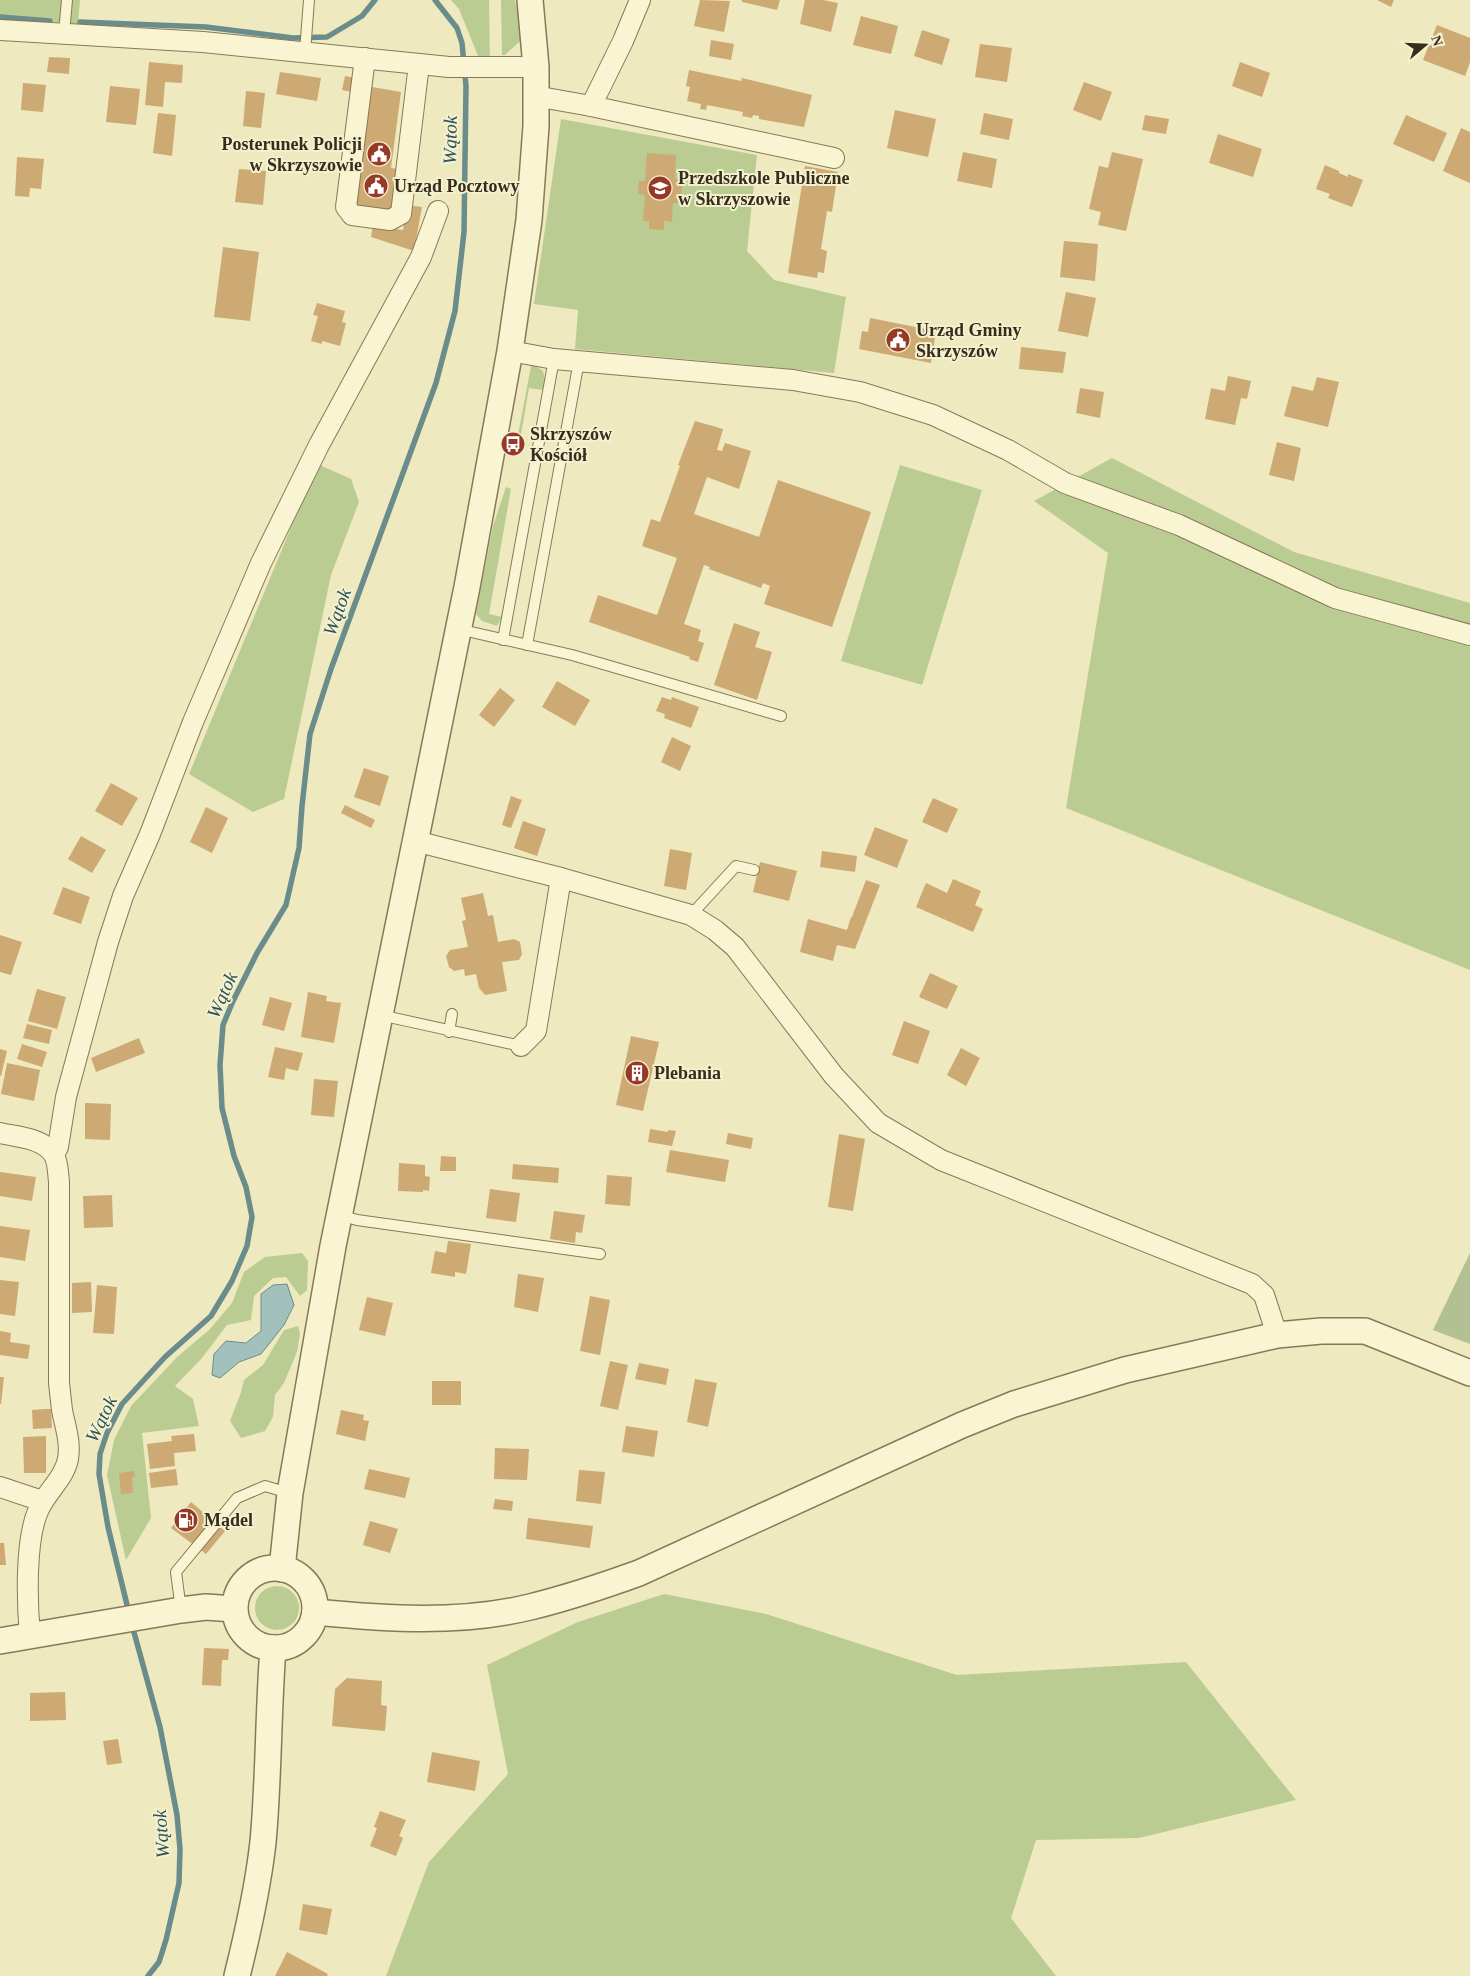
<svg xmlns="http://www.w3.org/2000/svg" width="1470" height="1976" font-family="Georgia,serif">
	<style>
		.green { fill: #bbcc93 }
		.cemetery { fill: #b3c093 }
		.water { fill: #a2c0bc; stroke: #6a8d8b }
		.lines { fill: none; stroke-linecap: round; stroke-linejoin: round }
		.stream { stroke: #6a8d8b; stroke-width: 5.5 }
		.building { fill: #cda974 }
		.service-casing { stroke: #877957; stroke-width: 12 }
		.minor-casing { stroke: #877957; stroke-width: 22 }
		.tertiary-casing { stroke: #877957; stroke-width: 28 }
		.service { stroke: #f9f4d2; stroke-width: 10 }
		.minor { stroke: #f9f4d2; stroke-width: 20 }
		.tertiary { stroke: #f9f4d2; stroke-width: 25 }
		.labels { text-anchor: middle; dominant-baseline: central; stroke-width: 4; stroke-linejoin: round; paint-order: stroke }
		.poi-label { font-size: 18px; font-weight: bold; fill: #362d1c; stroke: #f5f1cf; text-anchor: start }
		.water-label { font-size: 19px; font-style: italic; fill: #2b5156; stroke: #f5f1cf }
	</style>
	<rect width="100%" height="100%" fill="#eee9bf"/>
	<g class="green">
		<path d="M0,0h80l-2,24 -78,-7z"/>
		<path d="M451,0h38l1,61h-10l-21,-52z"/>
		<path d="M501,0h14l6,32 -1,9 -15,14h-3z"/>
		<path d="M561,119l196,36 -10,96 27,29 72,17 -12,76 -259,-24 3,-39 -44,-6z"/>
		<path d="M534,365l9,6 2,9 -3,10 -13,-2 -11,64 -3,-1 16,-85z"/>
		<path d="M304,458l47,21 8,23 -28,73 -47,224 -31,13 -64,-38 108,-261z"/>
		<path d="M1112,458l182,94 176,51v367l-404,-162 42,-255 -74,-52z"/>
		<path d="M900,465l82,25 -60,195 -81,-24z"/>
		<path d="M506,487l5,2 -22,125 13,3 -5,9 -15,-5 -6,-7 17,-88z"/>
		<path d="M302,1253l6,8 -1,29 -7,6 -14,-19 -13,1 -19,18 -3,24 -24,5 -25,33 -27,28 18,13 6,27 -57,7 9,85 -25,42 -19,-85 7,-35 17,-34 46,-49 32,-27 23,-27 12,-31 21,-15z"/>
		<path d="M298,1326l2,8 -3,18 -13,31 -9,12 -2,22 -8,14 -24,7 -11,-17 11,-29 3,-12 19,-15 21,-35z"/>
		<circle cx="277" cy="1608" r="22"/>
		<path d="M664,1594l102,20 191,61 229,-13 110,138 -157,38 -103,2 -25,78 45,58h-670l43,-114 79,-88 -21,-109 91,-43z"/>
	</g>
	<path class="cemetery" d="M1470,1253v91l-37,-14z"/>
	<path class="water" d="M287,1284l7,21 -10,20 -23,29 -22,8 -19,16 -8,-3 2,-21 12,-13 20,2 15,-12v-37l12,-9z"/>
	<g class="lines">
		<g class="stream">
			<path d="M0,17l50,4"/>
			<path d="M80,22l126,5 87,11 34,-1 35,-21 13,-16"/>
			<path d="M129,1613l-21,-86 -9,-53 1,-20 7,-21 15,-29 43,-47 46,-41 21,-35 15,-35 5,-29 -6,-30 -12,-31 -12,-48 -2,-43 3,-40 10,-24 24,-48 29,-48 13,-57 3,-42 8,-72 21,-65 105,-286 19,-72 9,-79 2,-146 -4,-43 -5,-15 -22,-28"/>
			<path d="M132,1625l28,102 17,88 3,34 -1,34 -13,57 -7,22 -11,14"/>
		</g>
	</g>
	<g class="building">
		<path d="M700,0l30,1 -6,31 -30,-6z"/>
		<path d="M742,0h38l-3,10 -35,-8z"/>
		<path d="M805,0h18l15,3 -7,29 -31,-8z"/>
		<path d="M1377,0h17l-3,7z"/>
		<path d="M861,16l37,10 -7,28 -38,-9z"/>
		<path d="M1437,25l33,13v24l-5,14 -42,-16z"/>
		<path d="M922,30l28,9 -8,26 -28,-9z"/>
		<path d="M711,40l23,4 -3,16 -22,-4z"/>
		<path d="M980,44l32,4 -5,34 -32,-5z"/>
		<path d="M49,57l21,1 -1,16 -22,-2z"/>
		<path d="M149,62l34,3 -1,18 -17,-1 -2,25 -18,-2z"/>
		<path d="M1240,62l30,11 -8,24 -30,-11z"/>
		<path d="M689,70l52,11 1,-3 70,17 -8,32 -45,-8v-3l-6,-1 -1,3 -10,-2 1,-4 -36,-7 -1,5 -6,-1 1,-5 -14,-3 3,-14 -4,-1z"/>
		<path d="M280,72l41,6 -4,23 -41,-7z"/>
		<path d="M345,76l10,2 -3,14 -10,-2z"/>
		<path d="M1084,82l28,10 -11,29 -28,-11z"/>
		<path d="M23,83l23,2 -3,27 -22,-2z"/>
		<path d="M110,86l30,3 -4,36 -30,-3z"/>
		<path d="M372,87l29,5 -10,76 7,1 -7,42 -36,-6z"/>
		<path d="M246,91l19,2 -4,35 -18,-2z"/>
		<path d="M895,110l41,9 -8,38 -41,-9z"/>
		<path d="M158,113l18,2 -4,41 -19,-3z"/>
		<path d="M984,113l29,6 -4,21 -29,-6z"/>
		<path d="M1145,115l24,4 -3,15 -24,-4z"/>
		<path d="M1406,115l41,18 -13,29 -41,-18z"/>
		<path d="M1461,128l9,4v51l-27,-12z"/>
		<path d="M1218,134l44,15 -9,28 -44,-14z"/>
		<path d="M963,152l34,7 -5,29 -35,-7z"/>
		<path d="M1112,152l31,7 -17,72 -28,-6 3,-13 -12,-3 10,-43 9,2z"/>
		<path d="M647,153l29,2 -1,24h7l-1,24h-8l-1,19 -8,-1v9l-15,-1v-8h-6l2,-26 -7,-1 1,-13h6z"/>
		<path d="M17,157l27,2 -3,30 -11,-1 -1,9 -14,-1z"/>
		<path d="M1325,165l14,6v2l9,4v-3l15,6 -11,27 -24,-9 2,-4 -14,-5z"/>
		<path d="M805,166l33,6 -6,40 -5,-1 -6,38 6,2 -3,22 -6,-1 -1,6 -29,-5z"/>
		<path d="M239,169l27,2 -3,34 -28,-3z"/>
		<path d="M407,205l15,2 -8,44 -43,-14 2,-11 30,4z"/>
		<path d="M1064,241l34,3 -3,37 -35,-4z"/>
		<path d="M223,247l36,5 -9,69 -36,-4z"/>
		<path d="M1066,292l30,6 -8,39 -30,-6z"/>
		<path d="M317,303l28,8 -3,11 4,1 -6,23 -18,-5v3l-11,-3 7,-25 -5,-1z"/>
		<path d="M870,318l66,13 -5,32 -72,-14 3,-18 6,1z"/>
		<path d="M1021,347l45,5 -3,21 -44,-4z"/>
		<path d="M1228,376l23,5 -4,18 -6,-1 -6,27 -30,-6 6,-31 14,3z"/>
		<path d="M1317,377l22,5 -11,45 -44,-11 8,-30 21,5z"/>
		<path d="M1080,388l24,4 -4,26 -24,-5z"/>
		<path d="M695,421l28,8 -6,21 5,1 3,-8 26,8 -12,38 -32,-12 -13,37 65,23 19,-57 93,32 -39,115 -68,-23 6,-18 -7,-3 -2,5 -52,-19 1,-2 -6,-2 -20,59 17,6 -3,11 6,2 -6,19 -9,-3 1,-2 -101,-35 9,-27 59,20 20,-57 -35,-12 9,-27 9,3 20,-56 -2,-1z"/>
		<path d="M1277,442l24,6 -7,33 -25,-6z"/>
		<path d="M734,623l26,9 -5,15 17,5 -15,48 -43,-15z"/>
		<path d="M557,681l33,19 -15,26 -33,-19z"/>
		<path d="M500,688l15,12 -21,27 -15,-12z"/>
		<path d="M662,697l9,3 1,-3 27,10 -8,21 -27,-10 1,-4 -9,-3z"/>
		<path d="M672,737l19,9 -11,25 -19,-9z"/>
		<path d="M364,768l25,8 -9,30 -26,-9z"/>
		<path d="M111,783l27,15 -16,28 -27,-15z"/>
		<path d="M511,796l11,4 -11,28 -9,-3z"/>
		<path d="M933,798l25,11 -11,24 -25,-11z"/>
		<path d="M345,805l30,15 -4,8 -30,-15z"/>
		<path d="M206,807l22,11 -16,35 -22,-11z"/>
		<path d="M523,821l23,8 -9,27 -23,-8z"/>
		<path d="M875,827l33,13 -11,28 -33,-13z"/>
		<path d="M81,836l25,14 -14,23 -24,-14z"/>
		<path d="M670,849l22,4 -6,37 -22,-4z"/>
		<path d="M822,851l35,5 -2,16 -35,-5z"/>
		<path d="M760,862l37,9 -8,30 -36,-9z"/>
		<path d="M953,879l28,12 -6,14 8,4 -10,23 -57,-25 10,-24 21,10z"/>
		<path d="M866,880l14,5 -25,64 -18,-4 -4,16 -33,-9 8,-33 39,11 4,-13h1z"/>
		<path d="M63,887l27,10 -9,27 -28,-10z"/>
		<path d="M483,893l5,23 5,-1 5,27 16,-3 6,3 2,12 -3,6 -17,2 5,29 -22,4 -6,-7 -3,-14 -11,2 -1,-7 -10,2 -5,-4 -3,-11 4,-6 18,-3 -6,-26 4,-1 -5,-22z"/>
		<path d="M0,935l22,7 -11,33 -11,-3z"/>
		<path d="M930,973l28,13 -11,23 -28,-12z"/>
		<path d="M37,989l29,8 -9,32 -29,-8z"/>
		<path d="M308,992l19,4 -1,5 15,2 -7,40 -33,-6z"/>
		<path d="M270,997l22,6 -8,28 -22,-6z"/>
		<path d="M904,1021l26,10 -12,33 -26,-9z"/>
		<path d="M27,1024l25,6 -3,14 -26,-6z"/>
		<path d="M631,1036l28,6 -16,69 -27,-6z"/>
		<path d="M139,1038l6,15 -49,19 -5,-14z"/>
		<path d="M22,1044l25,8 -5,15 -25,-8z"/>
		<path d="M275,1047l28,6 -5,18 -12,-3 -2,12 -16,-3z"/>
		<path d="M961,1048l19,10 -14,28 -19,-11z"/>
		<path d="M0,1049l7,2 -6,25h-1z"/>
		<path d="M7,1063l33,7 -6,31 -33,-7z"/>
		<path d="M314,1079l24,2 -4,36 -23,-2z"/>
		<path d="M85,1103l26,1 -1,36 -25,-1z"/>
		<path d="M650,1129l18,3v-2l8,1 -4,15 -24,-4z"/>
		<path d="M728,1133l25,5 -2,11 -25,-5z"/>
		<path d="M839,1134l26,5 -12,72 -25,-4z"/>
		<path d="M670,1150l59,10 -4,22 -59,-10z"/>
		<path d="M441,1156l15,1v14h-16z"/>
		<path d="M399,1163l26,2v11l5,1 -1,14 -6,-1v2l-25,-1z"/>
		<path d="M513,1164l46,4 -1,15 -46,-4z"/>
		<path d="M0,1172l36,5 -4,24 -32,-5z"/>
		<path d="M607,1175l25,2 -2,29 -25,-2z"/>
		<path d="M490,1189l30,4 -4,29 -30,-4z"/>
		<path d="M112,1195l1,32 -29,1 -1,-32z"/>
		<path d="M554,1211l31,4 -3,18 -6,-1 -1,11 -25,-4z"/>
		<path d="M0,1226l30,4 -5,31 -25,-4z"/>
		<path d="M448,1241l23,3 -5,30 -11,-2v5l-24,-4 4,-22 11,2z"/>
		<path d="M518,1274l26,4 -6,34 -24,-5z"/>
		<path d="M0,1280l19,2 -4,34 -15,-2z"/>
		<path d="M91,1282l1,30 -20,1v-30z"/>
		<path d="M97,1285l20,2 -3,47 -21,-1z"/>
		<path d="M590,1296l20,4 -10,55 -20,-4z"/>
		<path d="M367,1297l26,6 -8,33 -26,-6z"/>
		<path d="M0,1331l11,2 -1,9 20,3 -2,14 -28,-4z"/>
		<path d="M610,1361l18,4 -10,45 -18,-4z"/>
		<path d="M639,1363l30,6 -3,16 -31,-6z"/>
		<path d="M0,1377h4l-3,27h-1z"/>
		<path d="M695,1379l22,4 -9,44 -21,-5z"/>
		<rect x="432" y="1381" width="29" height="24"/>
		<path d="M44,1409h7l1,19 -19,1 -1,-19z"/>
		<path d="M341,1410l23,5 -1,5 6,1 -4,20 -29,-7z"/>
		<path d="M626,1426l32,5 -4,26 -32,-5z"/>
		<path d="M194,1434l2,17 -22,2 1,13 -25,3 -3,-25 25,-3 -1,-5z"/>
		<path d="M46,1436v37h-22l-1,-36z"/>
		<path d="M495,1448l34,1 -2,31 -33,-1z"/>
		<path d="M176,1469l2,16 -27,3 -2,-15z"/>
		<path d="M369,1469l41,9 -5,20 -41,-9z"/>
		<path d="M579,1470l26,2 -4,32 -25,-3z"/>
		<path d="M134,1471l1,6h-3l1,16 -12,1 -2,-21z"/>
		<path d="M495,1499l18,2 -1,10 -19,-2z"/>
		<path d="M191,1502l34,29 -19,23 -35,-26z"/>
		<path d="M528,1518l65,8 -3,22 -64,-9z"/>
		<path d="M370,1521l28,8 -8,24 -27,-8z"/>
		<path d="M0,1543h4l2,22h-6z"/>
		<path d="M204,1648l25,1 -1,11h-6l-1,26 -19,-1z"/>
		<path d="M347,1678l35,3 -1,24 6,1 -2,25 -53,-5 3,-37z"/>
		<path d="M65,1692l1,28 -36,1v-28z"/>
		<path d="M118,1739l4,24 -15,2 -4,-24z"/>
		<path d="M432,1752l48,9 -5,30 -48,-9z"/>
		<path d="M380,1811l26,9 -7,16 4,2 -7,18 -26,-10 7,-18 -3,-1z"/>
		<path d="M303,1904l29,5 -5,26 -28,-5z"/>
		<path d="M287,1952l41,22 -1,2h-52z"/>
	</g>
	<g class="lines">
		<defs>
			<g id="service">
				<path d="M64,33l3,-33"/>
				<path d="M305,52l4,-52"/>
				<path d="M458,629l114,26 209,61"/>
				<path d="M503,640l51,-281"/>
				<path d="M527,645l52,-284"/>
				<path d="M691,915l45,-49 18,4"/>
				<path d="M380,1015l141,31"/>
				<path d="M449,1032l3,-18"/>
				<path d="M340,1215l17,5 243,34"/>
				<path d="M181,1610l-5,-38 61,-74 28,-12 24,7"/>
			</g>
			<g id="minor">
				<path d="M0,30l203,12 246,25h87"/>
				<path d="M365,58l-19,149 6,8 38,5 11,-6 18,-150"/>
				<path d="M537,98h9l45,8 243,52"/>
				<path d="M591,106l32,-65 17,-41"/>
				<path d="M510,351l44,8 239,21 67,12 73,23 75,35 57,33 114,42 156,73 135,37"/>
				<path d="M415,841l146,37 130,37 24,15 20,17 99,129 44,47 63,37 311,124 12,11 13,40"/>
				<path d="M521,1046l15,-15 25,-153"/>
				<path d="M0,1133c17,4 44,5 54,22 4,7 4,18 5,27v201c1,9 2,18 3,27 3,16 9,32 6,49 -4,20 -22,33 -30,52 -13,30 -11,92 -8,125"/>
				<path d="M54,1154l4,-7 8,-50 42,-155 15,-46 27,-62 43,-112 68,-159 58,-118 102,-188 17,-46"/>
				<path d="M0,1487l42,14"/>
			</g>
			<g id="tertiary">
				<circle cx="275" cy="1608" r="40"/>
				<path d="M282,1569l8,-76 43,-247 134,-659 43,-236 19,-131 7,-94v-59l-6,-67"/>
				<path d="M315,1612c71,7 145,12 215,-5 37,-9 73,-21 109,-34l323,-148 52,-21 111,-34 152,-35 44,-4h44l105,42"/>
				<path d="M0,1641l181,-31 25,-3 28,2"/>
				<path d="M237,1976c11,-44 21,-89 26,-134 6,-65 5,-129 10,-194"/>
			</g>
		</defs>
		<use href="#service" class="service-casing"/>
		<use href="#minor" class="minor-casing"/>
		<use href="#tertiary" class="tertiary-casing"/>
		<use href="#service" class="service"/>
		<use href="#minor" class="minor"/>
		<use href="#tertiary" class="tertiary"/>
	</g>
	<defs>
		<symbol id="civic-disc" viewBox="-11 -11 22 22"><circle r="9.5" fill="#963a27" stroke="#f5f1cf"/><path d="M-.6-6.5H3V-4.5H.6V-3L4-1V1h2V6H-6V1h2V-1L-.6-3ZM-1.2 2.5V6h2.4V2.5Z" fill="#fff"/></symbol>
		<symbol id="school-disc" viewBox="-11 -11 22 22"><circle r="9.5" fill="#963a27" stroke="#f5f1cf"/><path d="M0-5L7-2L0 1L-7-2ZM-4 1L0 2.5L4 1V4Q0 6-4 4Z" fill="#fff"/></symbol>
		<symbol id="bus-disc" viewBox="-11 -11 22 22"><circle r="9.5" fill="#963a27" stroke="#f5f1cf"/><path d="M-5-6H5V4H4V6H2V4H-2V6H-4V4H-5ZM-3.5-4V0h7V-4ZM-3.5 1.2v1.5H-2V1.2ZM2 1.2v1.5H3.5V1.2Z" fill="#fff"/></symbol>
		<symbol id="building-disc" viewBox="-11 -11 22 22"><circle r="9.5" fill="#963a27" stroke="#f5f1cf"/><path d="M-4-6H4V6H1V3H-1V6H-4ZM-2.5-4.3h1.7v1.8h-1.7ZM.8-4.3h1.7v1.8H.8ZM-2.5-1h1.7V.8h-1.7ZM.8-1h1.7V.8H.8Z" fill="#fff"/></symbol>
		<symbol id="fuel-disc" viewBox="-11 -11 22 22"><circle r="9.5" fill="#963a27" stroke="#f5f1cf"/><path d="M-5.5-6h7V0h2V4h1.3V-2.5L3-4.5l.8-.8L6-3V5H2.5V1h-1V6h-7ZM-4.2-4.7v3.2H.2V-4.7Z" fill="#fff"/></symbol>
	</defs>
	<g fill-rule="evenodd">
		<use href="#civic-disc" x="365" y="140" width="28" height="28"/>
		<use href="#civic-disc" x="362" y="172" width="28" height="28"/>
		<use href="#school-disc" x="646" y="174" width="28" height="28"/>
		<use href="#civic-disc" x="884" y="326" width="28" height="28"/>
		<use href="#bus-disc" x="499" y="430" width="28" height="28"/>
		<use href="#building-disc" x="623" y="1059" width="28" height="28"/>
		<use href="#fuel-disc" x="172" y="1506" width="28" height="28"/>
	</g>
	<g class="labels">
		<g class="poi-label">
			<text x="362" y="144" text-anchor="end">Posterunek Policji<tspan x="362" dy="21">w Skrzyszowie</tspan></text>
			<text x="678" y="178">Przedszkole Publiczne<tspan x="678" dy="21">w Skrzyszowie</tspan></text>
			<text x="394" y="186">Urząd Pocztowy</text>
			<text x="916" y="330">Urząd Gminy<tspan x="916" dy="21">Skrzyszów</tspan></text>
			<text x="530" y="434">Skrzyszów<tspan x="530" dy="21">Kościół</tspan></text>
			<text x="654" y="1073">Plebania</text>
			<text x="204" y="1520">Mądel</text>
		</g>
		<g class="water-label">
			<text transform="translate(450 140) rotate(-89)">Wątok</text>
			<text transform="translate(337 612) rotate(-70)">Wątok</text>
			<text transform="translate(222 995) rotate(-66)">Wątok</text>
			<text transform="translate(101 1419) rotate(-64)">Wątok</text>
			<text transform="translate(161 1834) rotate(-94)">Wątok</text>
		</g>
	</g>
	<g transform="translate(1425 45) rotate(71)" stroke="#f5f1cf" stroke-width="4" paint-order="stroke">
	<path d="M0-4L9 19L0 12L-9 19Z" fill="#362d1c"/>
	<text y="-8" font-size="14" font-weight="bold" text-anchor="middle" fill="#362d1c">N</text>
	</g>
</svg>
